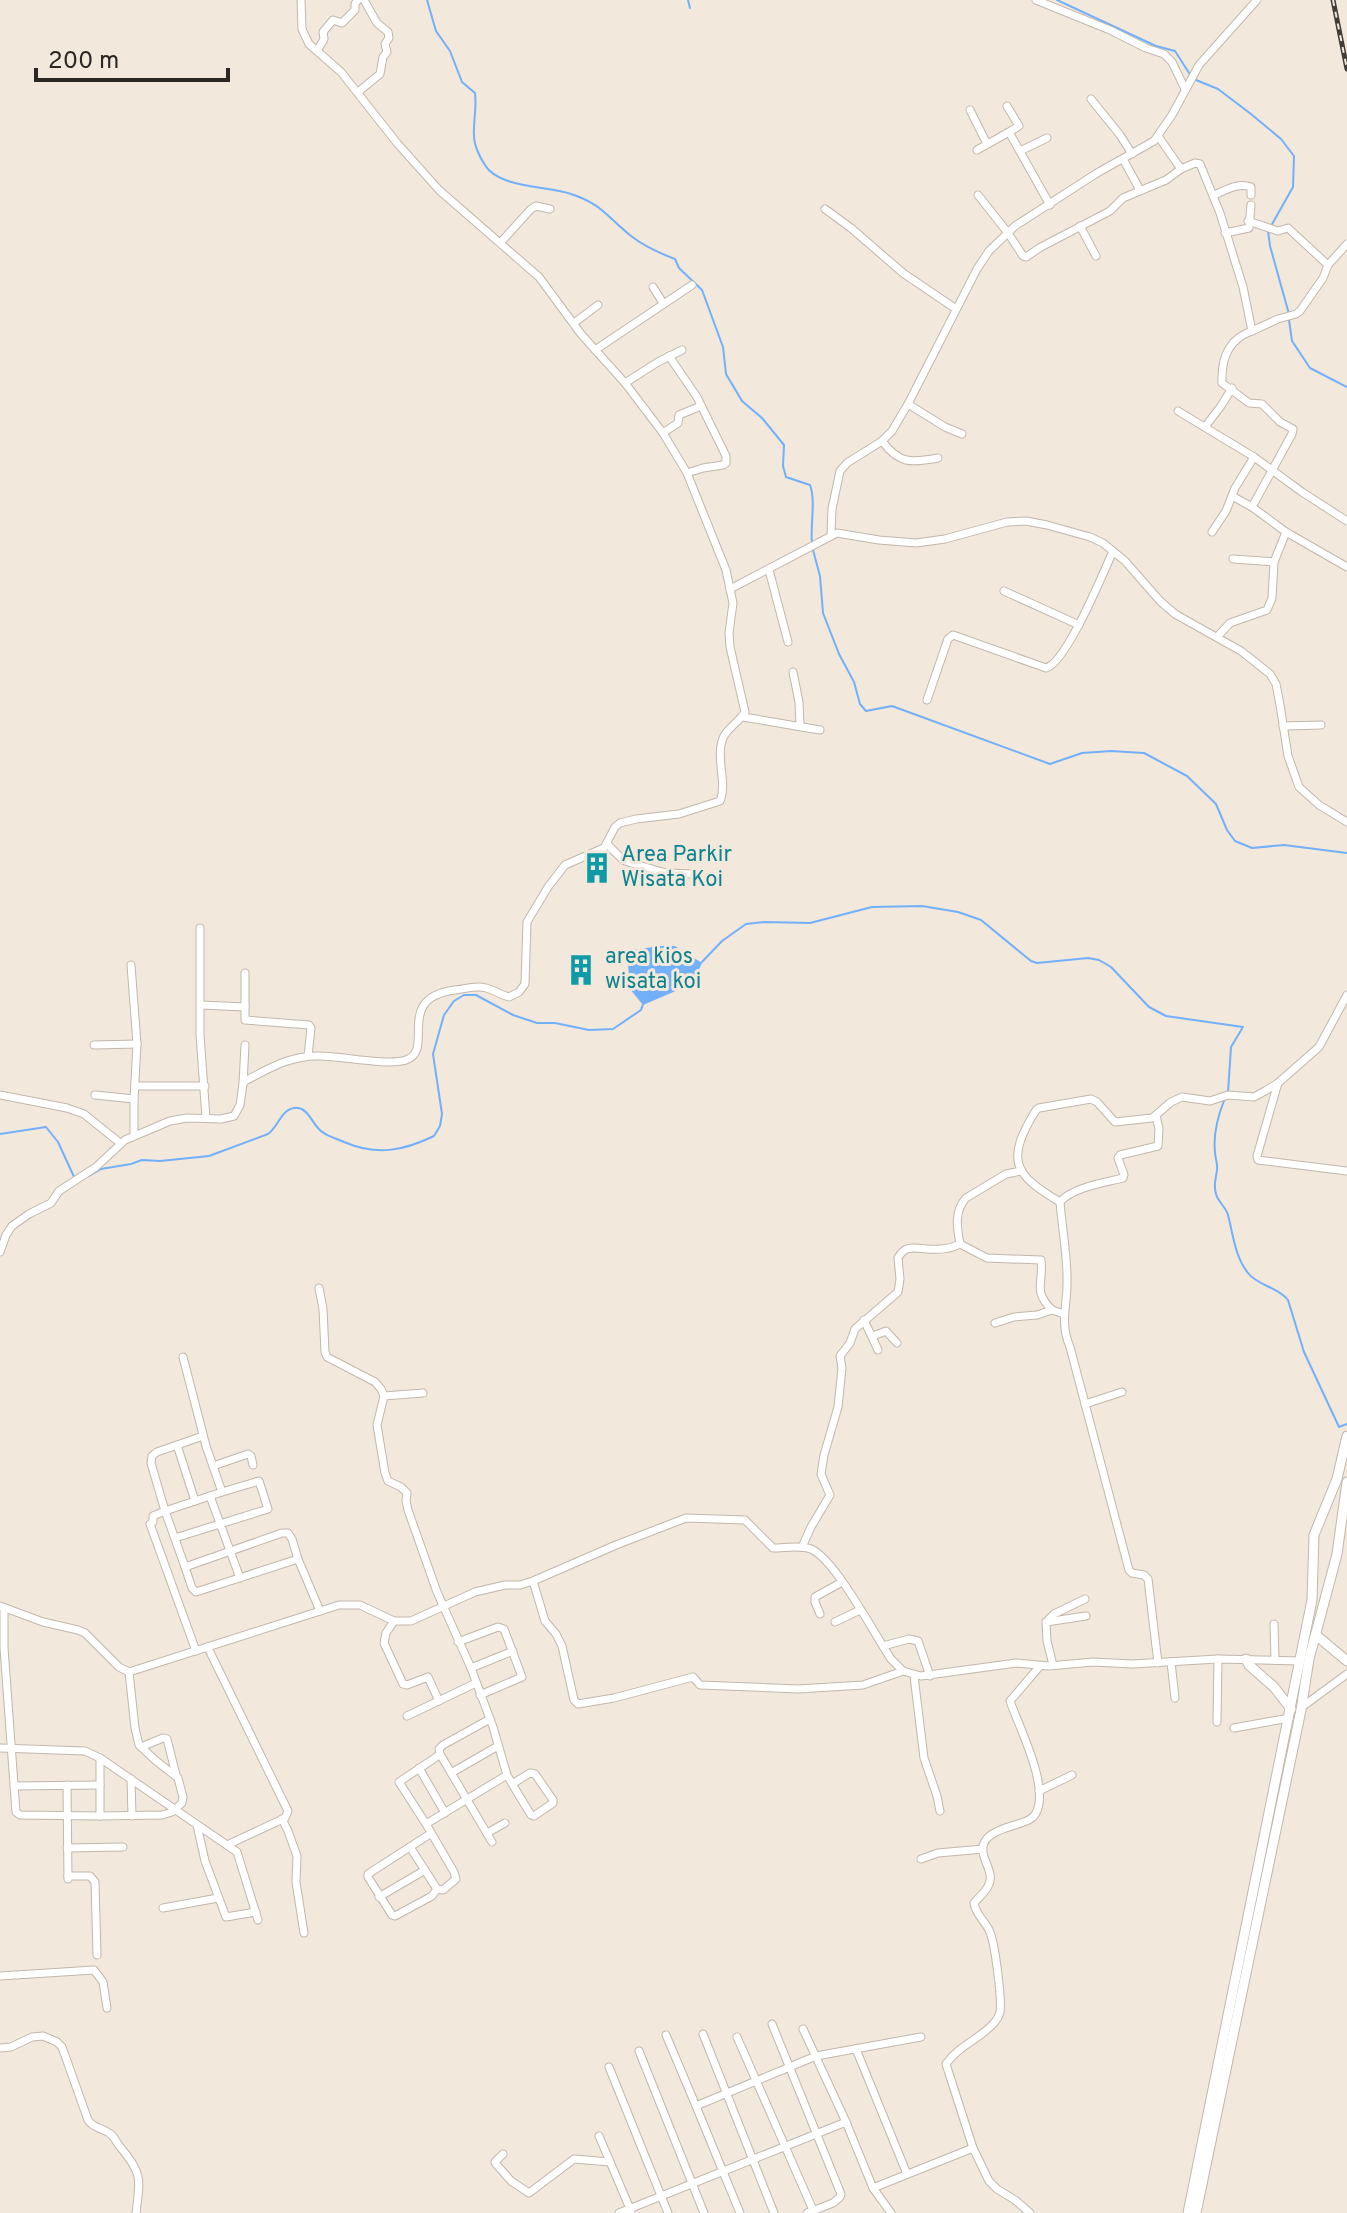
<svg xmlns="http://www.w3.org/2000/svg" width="1347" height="2213" font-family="Overpass,sans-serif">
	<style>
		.water { fill: #73b0fa }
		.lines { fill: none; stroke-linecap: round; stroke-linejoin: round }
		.stream { stroke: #73b0fa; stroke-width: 2 }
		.minor-casing { stroke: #c1b7ac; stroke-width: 9 }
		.major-casing { stroke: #c1b7ac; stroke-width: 11 }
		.minor { stroke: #fff; stroke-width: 7 }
		.major { stroke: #fff; stroke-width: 9 }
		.rail-casing { stroke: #403c37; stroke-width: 5 }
		.rail { stroke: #f2e8dc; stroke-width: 2; stroke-dasharray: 6; stroke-linecap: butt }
		.labels { text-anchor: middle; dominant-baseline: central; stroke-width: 6; stroke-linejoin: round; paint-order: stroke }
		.culture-label { font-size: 22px; fill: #0d838f; stroke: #f2e8dc; text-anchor: start }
	</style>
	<rect width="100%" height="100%" fill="#f2e8dc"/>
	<path class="water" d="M659,946h16l27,17 -10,21 -49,21 -13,-16 -3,-38z"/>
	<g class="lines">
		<g class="stream">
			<path d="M427,0l9,31 14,20 12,31 13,11c2,16 -2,29 -1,43 0,9 6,22 11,29 13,23 63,21 86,29 31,10 36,23 60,42 13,10 28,17 44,23l4,9 23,22 21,57 3,27 16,27 20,17 22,27 -1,21 3,11 24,8c6,16 0,41 2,59"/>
			<path d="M688,0l2,8"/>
			<path d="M1057,0l99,46 19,5 16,25"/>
			<path d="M1196,80l22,9 33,25 30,25 13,17 -1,31 -22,39"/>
			<path d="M1268,231l2,15 19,68"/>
			<path d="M1289,320l3,21 18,27 37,19"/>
			<path d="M813,550l7,26 3,37 16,41 15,28 6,22 6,7 26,-5 158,58 32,-11 29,-2 33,2 43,23 29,28 11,26 8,11 17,7 32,-3 63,8"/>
			<path d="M702,962l20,-21 24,-17 19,-2 45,1 62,-16 50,-1 36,6 23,8 50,41 6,2 51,-5 11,2 12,7 38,40 17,9 77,11 -12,20 -3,45"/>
			<path d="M1225,1098c-6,15 -12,37 -10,54 0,6 3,12 2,18 -1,9 -4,14 -1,24 2,8 10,13 12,21 5,19 7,42 20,58 10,13 30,14 40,27l16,52 35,75 8,-3"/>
			<path d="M0,1134l46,-7 12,15 17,37"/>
			<path d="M89,1176l12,-7 30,-5 11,-4 18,1 49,-5 59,-22c10,-7 13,-24 26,-26 14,-2 18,16 27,23 7,6 15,7 23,11 33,14 59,9 90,-6l6,-10 2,-12 -9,-60 11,-39 10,-14 10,-6h12l37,20 24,8h18l34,7 24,-1 28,-19 2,-6"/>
		</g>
		<defs>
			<g id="minor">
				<path d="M1036,0l74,30 36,18 18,6 8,8 13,27"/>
				<path d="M317,51l7,-12 -1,-7 10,-12 9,3 13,-13v-6l3,-4"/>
				<path d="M358,92l22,-18 3,-17 4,-5 -2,-8 4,-6 -1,-6 -11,-9 -13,-23"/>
				<path d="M1091,99l29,36 12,19"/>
				<path d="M1007,106l12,20 -10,6"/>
				<path d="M970,110l17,34"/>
				<path d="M1158,136l23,33 14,-6 5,1 20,49 23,74 9,44c-24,8 -31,28 -30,52l27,20 13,1 18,18 13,7 -1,5 -40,73 34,25 61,35"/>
				<path d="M977,150l32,-18 41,73"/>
				<path d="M1020,151l27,-13"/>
				<path d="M1123,159l17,31"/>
				<path d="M978,195l30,38 15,23 3,1 15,-10 69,-36 13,-13 43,-18 15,-11"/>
				<path d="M1214,195c12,-5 24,-13 37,-8v8"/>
				<path d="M825,209l26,19 52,45 53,36"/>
				<path d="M1248,221l30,10 10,-3 40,37"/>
				<path d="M1080,226l16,30"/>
				<path d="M1225,233l24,-5 2,-23"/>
				<path d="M501,242l30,-33 5,-3 14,3"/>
				<path d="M653,287l10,16"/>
				<path d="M574,323l24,-18"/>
				<path d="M1252,331l26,-12 18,-5 4,-3 23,-33 5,-13 19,-21"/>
				<path d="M595,350l97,-65"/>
				<path d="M669,356l28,41 29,59v7l-3,2 -20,3 -16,5"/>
				<path d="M625,383l33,-21 24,-12"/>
				<path d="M908,404l37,23 17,7"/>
				<path d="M1178,411l76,46 48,35 45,29"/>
				<path d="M1205,427l16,-21 11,-18"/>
				<path d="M663,433l15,-10 1,-8 22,-9"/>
				<path d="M882,441c17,23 29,22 56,17"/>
				<path d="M1232,496l20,11"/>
				<path d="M1212,532l14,-21 9,-23 19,-31"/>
				<path d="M831,535l1,-26 8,-38 7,-8 35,-22 10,-10 16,-27 69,-135 12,-18 26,-25 82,-53 57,-32 18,-26 27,-50 58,-65"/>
				<path d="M1233,559l41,3"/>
				<path d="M769,570l19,72"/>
				<path d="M730,589l107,-56 42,7 37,3 29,-4 62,-17 19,-1 21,4 43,12 13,6 22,18 35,40 15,13 66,37 29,23 6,10 4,21 8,51 11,31 20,18 28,17"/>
				<path d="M1004,591l75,34"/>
				<path d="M1217,637l13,-14 37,-13 5,-12 2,-36 12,-30"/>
				<path d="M793,672l6,30 1,24"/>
				<path d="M927,700l21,-61 5,-4 93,33c20,-5 57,-94 67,-117"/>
				<path d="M743,717c26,4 51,9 77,13"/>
				<path d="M1283,726l38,-1"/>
				<path d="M607,844l16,16 5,2 38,11 27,1"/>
				<path d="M200,928v107l6,83"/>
				<path d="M131,965l6,79 -3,55v37"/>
				<path d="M245,973v47l64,5 2,3 -3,28"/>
				<path d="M201,1005l44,2"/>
				<path d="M94,1045l43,-1"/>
				<path d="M1278,1083l-21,73 1,4 89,11"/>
				<path d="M243,1084l2,-39"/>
				<path d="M136,1086h69"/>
				<path d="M0,1095l67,13 17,6 36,29"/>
				<path d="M95,1095l39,4"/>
				<path d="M1060,1202c-48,-28 -54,-43 -24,-92l3,-2 52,-9 6,3 18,20 37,-4 4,-3"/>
				<path d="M960,1244l27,14 54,2c3,23 -9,30 11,50"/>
				<path d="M0,1252l6,-17 6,-9 17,-12 22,-11 8,-12 37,-24 29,-27 45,-19 17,-3 34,1 13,-3 6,-11 3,-21 2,-3c25,-13 46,-26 75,-25 21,0 68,10 86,4 30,-10 -13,-62 49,-70 10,-1 21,-5 31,-2 8,2 15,7 23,9l10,-5 6,-8 2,-62 21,-35 17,-22 39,-17 11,-21 5,-4 16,-4 43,-5 41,-13c8,-19 -6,-45 4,-65 5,-9 16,-15 21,-24l-15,-65 -1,-14 4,-30 -7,-33 -39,-97 -24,-40 -38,-50 -44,-49 -42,-57 -100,-87 -42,-47 -56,-71 -32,-28 -7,-15 -1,-29"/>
				<path d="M319,1288l4,21 2,43 2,5 48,25 6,7 3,7 -7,29 8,48 3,8 13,6 6,6 -1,8 2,9 29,82 34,76 22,59 14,48 -81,49 28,48 2,7 -13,11 -6,-1 -5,7 -37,20 -3,-1 -24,-38v-3l62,-40"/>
				<path d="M864,1320l14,30"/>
				<path d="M995,1323l19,-6 23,-2 15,-5 12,4"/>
				<path d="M873,1336l13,-5 11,12"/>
				<path d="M183,1357l23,89 16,46 -57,19 20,56 97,-34h6l4,6 6,20 22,52"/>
				<path d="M384,1396l39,-3"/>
				<path d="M1085,1404l37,-12"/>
				<path d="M177,1445l18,56"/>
				<path d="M213,1466l35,-12 3,2 2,9"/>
				<path d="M210,1496l30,82"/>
				<path d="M175,1538l93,-29 -9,-28 -37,11"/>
				<path d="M802,1547l9,-20 19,-32 -9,-21 3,-19 14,-48 4,-39 -2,-12 10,-13 5,-14 43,-37 2,-13 -2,-21c7,-13 15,-10 29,-9 11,1 23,0 33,-5 -3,-16 -6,-33 6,-46l40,-24 15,-3"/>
				<path d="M185,1567l7,21 4,4 102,-33"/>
				<path d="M533,1581l12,40 11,13 6,12 12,54 4,4 36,-6 79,-21 7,8 98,4 65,-4 40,-14"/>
				<path d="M0,1606l43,16 35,8 7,3 34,34 10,5 210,-67h21l34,16h17l64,-29 30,-7h15l13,-4 83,-36 70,-27 59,2 28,28c12,0 27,-3 38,1 24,10 64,86 80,110l12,12 18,5 95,-13 33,3 44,-4 39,2 86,-5 82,2"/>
				<path d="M4,1608v40l12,164 4,3 80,1v-58"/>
				<path d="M820,1614l-5,-12v-5l27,-15"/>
				<path d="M1048,1620l6,-6 31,-15"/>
				<path d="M394,1621l-8,12 -2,10 19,41 4,1 21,-8 11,24"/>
				<path d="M835,1622l25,-12"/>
				<path d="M1274,1624l1,36"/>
				<path d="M458,1642l40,-15 6,2 18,48 -42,18"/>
				<path d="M883,1646l26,-7 9,2 12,35"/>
				<path d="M208,1648l80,163 -3,7 -58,27"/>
				<path d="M196,1651l-46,-127 3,-2v-6l12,-5 -14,-48 1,-7 5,-4 46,-16"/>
				<path d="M1171,1662l4,36"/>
				<path d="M1158,1663l-10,-84 -4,-4 -12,-2 -3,-3 -59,-223c-11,-26 -2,-42 -3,-69 0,-25 -5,-50 -7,-76 13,-15 44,-19 63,-24l1,-3 -6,-17 2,-3 38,-9 1,-17 -3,-14 15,-13 11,-5 28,4 18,-6 26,2 11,-6 13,-8 41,-36 28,-52"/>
				<path d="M1053,1665l-6,-24 -1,-19 40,-6"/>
				<path d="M471,1668l42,-17"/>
				<path d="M914,1676l10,82 13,38 3,15"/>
				<path d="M1302,1707l45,-33"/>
				<path d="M407,1716l69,-33"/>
				<path d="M1217,1722l1,-63"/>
				<path d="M1234,1728l55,-10"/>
				<path d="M141,1747l22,-9 4,1 9,36"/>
				<path d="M0,1748l85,3 15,7 137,94 21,68"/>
				<path d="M440,1754l52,88"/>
				<path d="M419,1768l26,45"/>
				<path d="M451,1773l47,-27"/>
				<path d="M507,1775c8,14 16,27 24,40l3,1 19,-13v-3l-18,-26 -5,-1 -18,11"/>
				<path d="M131,1779l1,37"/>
				<path d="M67,1785l1,94"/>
				<path d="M14,1786l86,-1"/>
				<path d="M1039,1791l33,-16"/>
				<path d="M100,1816l62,-1 10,-3 10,-9 1,-6 -5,-19 -23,-18 -16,-15 -4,-17 -6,-56"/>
				<path d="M282,1819l6,12 9,25 -1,26 8,51"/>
				<path d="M426,1824l-27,-42 36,-24 5,-4 -1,-5 4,-4 47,-26"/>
				<path d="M197,1825l8,36 21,56 30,-5"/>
				<path d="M487,1833l18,-10"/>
				<path d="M410,1847l27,42"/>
				<path d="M67,1848l56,-1"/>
				<path d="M921,1859l17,-6 45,-4"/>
				<path d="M68,1876h22l5,6 2,73"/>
				<path d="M379,1897l46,-27"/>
				<path d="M163,1908l55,-10"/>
				<path d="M0,1976l94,-6 9,12 4,26"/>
				<path d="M772,2024l69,170 -1,3 -7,6 -26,10"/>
				<path d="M803,2029l43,93"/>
				<path d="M703,2034l71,179"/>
				<path d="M666,2035l30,71"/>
				<path d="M737,2037l76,173"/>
				<path d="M0,2048l11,-1 21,-10 11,-1 14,6 5,5 26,73c6,9 13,7 21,13 6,3 7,10 12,15 22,26 19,32 15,65"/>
				<path d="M856,2049l51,125"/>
				<path d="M639,2051l65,162"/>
				<path d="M609,2067l59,146"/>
				<path d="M599,2136l32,75"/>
				<path d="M503,2154l-8,8 1,2 15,17 18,12 45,-34 36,3"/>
				<path d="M873,2188l18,25"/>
				<path d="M619,2213l227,-91 27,66 100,-40"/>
				<path d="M740,2213l-44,-107 120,-50 105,-19"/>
				<path d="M1030,2213l-15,-13 -18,-11 -8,-8 -16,-33 -27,-84c12,-18 34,-25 48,-41 3,-3 5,-7 6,-11 2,-12 -5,-71 -11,-82 -5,-10 -13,-15 -15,-27 5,-6 13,-12 15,-19 6,-13 -11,-28 -5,-41 5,-12 26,-16 37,-20 6,-2 12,-4 15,-10 14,-26 -17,-86 -26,-112l30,-35"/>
			</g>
			<g id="major">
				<path d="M1316,1635l31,26"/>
				<path d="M1246,1659l3,6 25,22 17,22"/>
				<path d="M1188,2213l124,-613 2,-65 23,-56 10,-43"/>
				<path d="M1196,2213l105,-503 8,-51 28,-105 10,-72"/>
			</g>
		</defs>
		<use href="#minor" class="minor-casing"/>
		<use href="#major" class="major-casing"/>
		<use href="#minor" class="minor"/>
		<use href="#major" class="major"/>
		<defs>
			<path id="rail" d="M1333,0l14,69"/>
		</defs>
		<use href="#rail" class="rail-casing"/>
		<use href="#rail" class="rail"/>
	</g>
	<defs>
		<symbol id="building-bare" viewBox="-9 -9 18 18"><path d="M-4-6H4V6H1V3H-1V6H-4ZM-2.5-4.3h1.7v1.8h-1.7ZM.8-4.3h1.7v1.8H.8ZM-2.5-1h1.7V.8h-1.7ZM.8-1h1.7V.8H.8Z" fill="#0f9aa8" stroke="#f2e8dc" stroke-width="2.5" paint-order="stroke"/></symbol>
	</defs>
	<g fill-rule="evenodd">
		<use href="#building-bare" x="575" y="846" width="44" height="44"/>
		<use href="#building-bare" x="559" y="948" width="44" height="44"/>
	</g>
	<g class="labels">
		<g class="culture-label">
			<text x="621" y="855">Area Parkir<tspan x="621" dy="25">Wisata Koi</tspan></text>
			<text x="605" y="957">area kios<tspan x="605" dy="25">wisata koi</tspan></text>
		</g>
	</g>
	<path d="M36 68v12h192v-12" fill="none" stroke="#2b2723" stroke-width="4"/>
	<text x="48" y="68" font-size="24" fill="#2b2723" stroke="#f2e8dc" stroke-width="6" paint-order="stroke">200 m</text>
</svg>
